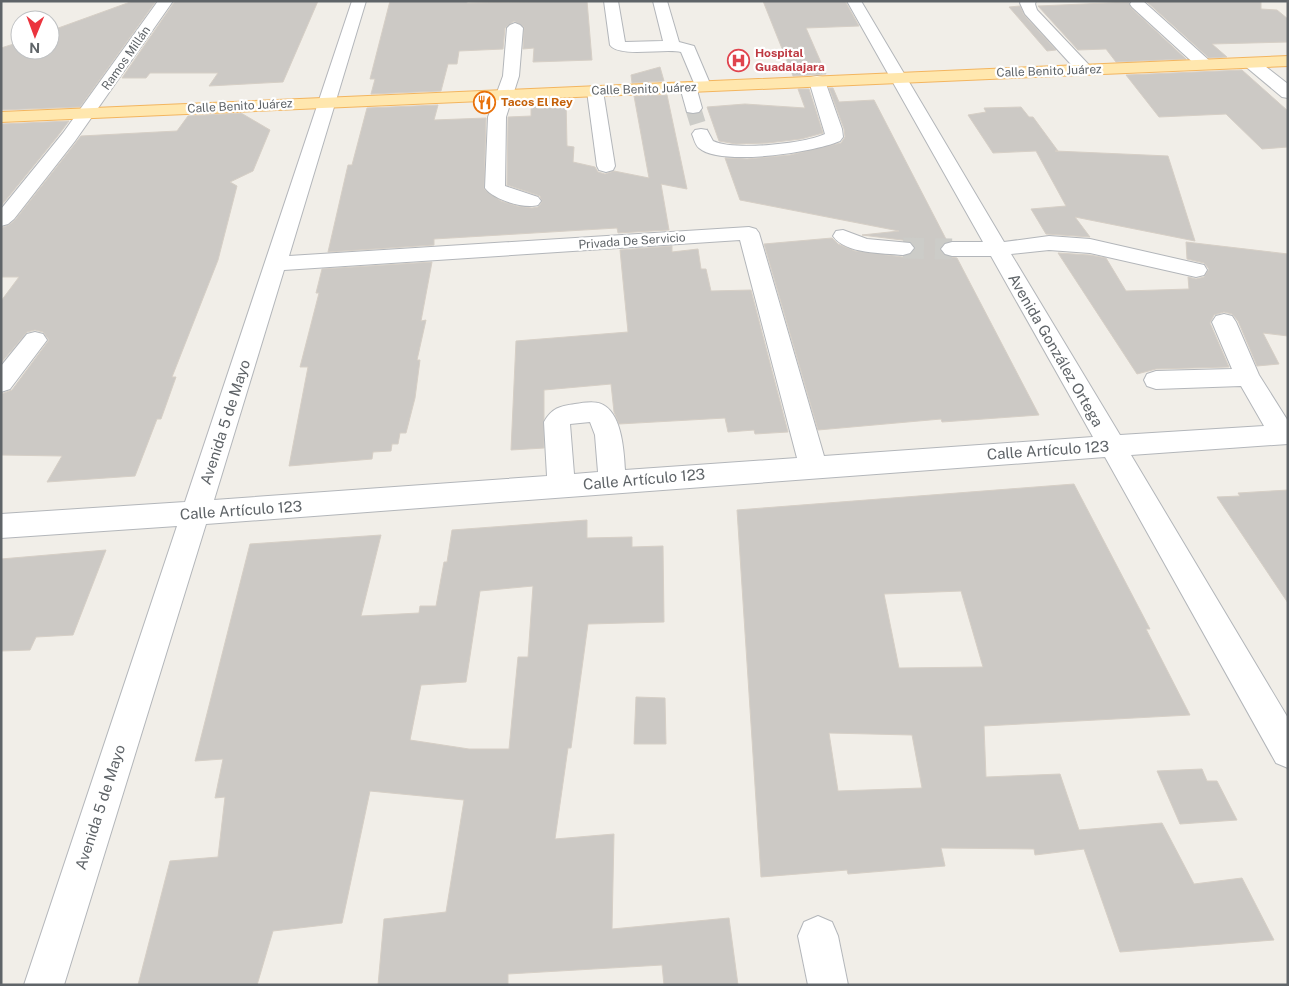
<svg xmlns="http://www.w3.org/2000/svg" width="1289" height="986" font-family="'Public Sans',sans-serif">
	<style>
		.building { fill: #ccc9c5; stroke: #d6cfc6; fill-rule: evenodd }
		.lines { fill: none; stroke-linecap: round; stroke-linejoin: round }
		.minor-tunnel-far1 { stroke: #ccccc8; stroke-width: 16; stroke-dasharray: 16 8; stroke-linecap: butt }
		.minor-tunnel { stroke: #ccccc8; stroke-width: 21; stroke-dasharray: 21 11; stroke-linecap: butt }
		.minor-casing { stroke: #b3b6ba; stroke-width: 2 }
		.major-casing { stroke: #f3b55f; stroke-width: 2 }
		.minor { fill: #fff; fill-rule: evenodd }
		.major { fill: #ffe7ae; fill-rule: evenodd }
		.labels { text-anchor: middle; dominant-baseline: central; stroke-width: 4.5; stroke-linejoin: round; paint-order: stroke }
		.far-health-label { font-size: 12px; font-weight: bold; fill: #be3a42; stroke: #fff; text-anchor: start }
		.far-street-label { font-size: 12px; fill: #5f6468; stroke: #fff }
		.far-food-label { font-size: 12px; font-weight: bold; fill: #c56008; stroke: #fff; text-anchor: start }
		.street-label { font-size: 15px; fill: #5f6468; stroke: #fff }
	</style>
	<rect width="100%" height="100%" fill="#f1eee8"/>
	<g class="building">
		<path d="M133,1h23l-76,106 -79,3v-62l19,-6v8h30v-19z"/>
		<path d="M175,1h143l-35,81 -74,4 9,-13h-68l-4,5h-24z"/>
		<path d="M390,1h77v2l120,-2 5,59 -59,2 1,-14 -11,1 1,-22 -10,-6 -9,7 -2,21 -44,2 -2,13h-9l-7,27 -70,3 4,-15h-5z"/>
		<path d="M763,1h82l14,25 -53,2 20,46 -33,2z"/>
		<path d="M1261,1v8l16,1 11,9v23l-76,2 15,13 -18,1 -62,-56z"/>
		<path d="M1129,2l2,6 55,51 -70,3 -10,-13 -28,1 -40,-44z"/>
		<path d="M1020,6l4,9 32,35 -9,1 -38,-44z"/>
		<path d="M660,67l4,14 -32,2 -1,-8z"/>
		<path d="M1242,70l46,41v36l-26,2 -36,-35 -67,3 -33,-42z"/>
		<path d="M829,88h4l6,14 35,-2 73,141 -3,2 -4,7 4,6 13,2 82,157 -97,7 -1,-3 -123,11 -54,-186 68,-6 6,6 17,7 48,6 8,-3 5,-6 -6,-7 -48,-6 37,-4 -159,-31 -15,-42 22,1 43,-4 51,-12 4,-6 -1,-8z"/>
		<path d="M798,89h11l14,44 -22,6 -33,4 -32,1 -17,-3 -12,-34 38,-3 60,4z"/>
		<path d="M667,95l20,94 -26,-5 8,46 -51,3 -1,-5 -183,11v6l-106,7 20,-87h4l15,-57 71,-3 -4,15 52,-2 -2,71 17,12 16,5 15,2 6,-1 4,-5 -2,-6 -33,-11 1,-68 23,-1v-14l35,-3 1,47 7,1 -1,15 22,5 3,5 7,2 9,-3 35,7 -15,-82z"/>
		<path d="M1021,107l8,10h4l25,34h-3l113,5 27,85 -120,-24 15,20 -44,-3 -15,-25 35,-3 -30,-55 -43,2 -25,-38 18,-3 -2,-4z"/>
		<path d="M241,113l29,17 -17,41 -23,11 7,4 -19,74 -46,117h4l-15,42h-4l-22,57 -88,6 15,-26 -61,-1v-61l11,-4 37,-50 -6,-8 -8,-2 -8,2 -26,31v-62l18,-24h-18v-49l8,-3 6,-5 66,-84 96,-5 11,-15z"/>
		<path d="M69,121l-12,16 -56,69v-82z"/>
		<path d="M1186,242l102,12v82l-25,-3 16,31 -22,2 -19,-45 -6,-7 -8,-2 -10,3 -4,8 19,44 -73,2 -19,5 -79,-121 32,2 16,3 20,33 63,-2 -1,-12 8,2 8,-2 5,-8 -5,-6 -17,-4z"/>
		<path d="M672,246v6l26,-3 3,20h5l5,22 40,-1 37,142 -33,2 -1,-4 -26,2 -3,-14 -106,6 -5,-12 -3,-28 -67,6v58l-33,2 5,-109 112,-9 -8,-82z"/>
		<path d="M432,262l-11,59 5,-1 -9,40h3l-5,38 -9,35h-6l-2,11h-6l-1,7 -18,1 -1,7 -83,7 19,-99h-8l19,-74h-3l6,-24z"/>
		<path d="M1074,484l76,145h-4l44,86 -206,11 2,51 74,-3 19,56 83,-7 32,61 48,-6 32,62 -154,12 -36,-103 -49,6 -1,-6 -93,-1 4,18 -97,8 -1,-4 -86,7 -24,-367zM961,591l22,76 -84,1 -15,-74zM829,733l83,2 10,53 -84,3z"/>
		<path d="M1288,490v113l-71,-106 23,-1 -2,-3z"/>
		<path d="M587,520v18l45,-1v10l31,-1 1,76 -76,2 -17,124h-3l-13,91 59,-5 -2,95 117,-11 9,67h-74l-2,-20 -154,9v11h-130l6,-66 62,-7 18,-112 -94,-9 -28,132 -69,8 -16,54h-119l32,-124 48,-4 7,-60 -10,1 8,-39 -28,2 55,-217 131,-9 -20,81 58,-3 1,-7h16l8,-44h3l5,-32zM533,586l-5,71h-10l-9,92h-40l-59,-9 11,-55 45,-3 14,-91z"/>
		<path d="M106,550l-33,85 -37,2 -6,13 -29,1v-92z"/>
		<path d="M636,697l29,1 1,46h-32z"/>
		<path d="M1202,769l5,12h10l20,39 -57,4 -23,-53z"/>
	</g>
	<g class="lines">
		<path class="minor-tunnel-far1" d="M693,108l8,26"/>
		<path class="minor-tunnel" d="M903,248l49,1"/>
		<defs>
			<g id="minor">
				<path d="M158,1h15l-98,140 -61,78 -6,5 -7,2v-17l62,-76z"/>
				<path d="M352,1h14l-77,255 460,-29 7,2 3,4 65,223 269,-19 -102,-181h-39l-7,-2 -4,-5 4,-5 7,-2h31l-136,-241h14l143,241 45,-6 41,3 114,26 3,5 -3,5 -8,2 -106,-24 -41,-3 -38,4 109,181 144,-9 -23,-40 -85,3 -9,-3 -3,-6 3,-6 9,-3 76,-2 -20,-47 4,-6 8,-2 8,2 4,6 23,53 29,46v23l-157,11 157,263v50l-12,-5 -171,-306 -899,67 -142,461h-40l153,-459 -176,12v-24l184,-12zM740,240l57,218 -172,12c-1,-18 -3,-53 -20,-64 -8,-6 -21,-3 -30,-2 -15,2 -23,4 -31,18l3,54 -333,24 70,-230zM590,422l5,13 3,37 -24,2 -4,-50z"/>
				<path d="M604,1h14l7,41 38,-1 -10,-40h14l12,41 15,4 17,40 -2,4h-12l5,18 -3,4 -6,1 -6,-1 -7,-25 2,-4h12l-13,-31c-16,-4 -62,6 -71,-7z"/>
				<path d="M1021,1h15l-1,3 2,6 53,56 2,3 -2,3h-12l-53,-58 -5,-11z"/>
				<path d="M1132,1h11l68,61 2,3 -2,3h-12l-67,-61 -2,-3z"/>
				<path d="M515,23l5,2 3,3 -4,48 -13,41 -1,69 33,11 3,4 -3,4c-14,4 -44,-5 -53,-17l3,-71 15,-41 4,-48 3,-3z"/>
				<path d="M1251,58l6,2 31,24v14l-6,-1 -37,-31 -2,-3 2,-3z"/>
				<path d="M817,76l6,1 2,4 17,48 1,8 -3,4c-25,11 -119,26 -141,7 -4,-3 -5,-10 -7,-14l3,-4 6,-1 6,1 6,11c21,10 90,3 112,-7l-16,-53 2,-4z"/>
				<path d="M595,86l6,1 2,4 12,75 -2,4 -7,2 -7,-2 -2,-4 -10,-75 2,-4z"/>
				<path d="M843,230l24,9 43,4 4,5 -4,5 -7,2c-20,-2 -58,-1 -70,-19l3,-5z"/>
				<path d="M35,332l8,2 4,6 -37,49 -9,3v-26l26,-32z"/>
				<path d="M818,916l14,6 6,14 10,49h-40l-10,-49 6,-14z"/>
			</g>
			<path id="major" d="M1288,56v10l-1287,56v-10z"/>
		</defs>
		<use href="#minor" class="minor-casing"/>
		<use href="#major" class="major-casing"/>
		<use href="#minor" class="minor"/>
		<use href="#major" class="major"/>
	</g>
	<defs>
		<symbol id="hospital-ring" viewBox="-11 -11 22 22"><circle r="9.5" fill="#fff" stroke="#e0444e" stroke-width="1.5"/><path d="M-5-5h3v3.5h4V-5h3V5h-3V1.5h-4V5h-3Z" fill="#e0444e"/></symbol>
		<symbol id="restaurant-ring" viewBox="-11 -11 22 22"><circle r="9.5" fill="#fff" stroke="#e8710a" stroke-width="1.5"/><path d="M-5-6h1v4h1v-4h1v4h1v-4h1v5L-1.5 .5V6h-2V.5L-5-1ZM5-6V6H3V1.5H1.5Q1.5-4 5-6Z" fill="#e8710a"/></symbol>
	</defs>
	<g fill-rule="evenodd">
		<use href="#hospital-ring" x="726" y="48" width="25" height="25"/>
		<use href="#restaurant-ring" x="472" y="90" width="25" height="25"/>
	</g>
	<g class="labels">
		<g class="far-health-label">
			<text x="755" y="53">Hospital<tspan x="755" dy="14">Guadalajara</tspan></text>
		</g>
		<g class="far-street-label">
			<text transform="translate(126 58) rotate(-55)">Ramos Millán</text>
			<text transform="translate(1049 71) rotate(-2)">Calle Benito Juárez</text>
			<text transform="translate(644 89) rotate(-2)">Calle Benito Juárez</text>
			<text transform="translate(240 106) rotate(-3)">Calle Benito Juárez</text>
			<text transform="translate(632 241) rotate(-4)">Privada De Servicio</text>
		</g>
		<g class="far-food-label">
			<text x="501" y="102">Tacos El Rey</text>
		</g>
		<g class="street-label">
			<text transform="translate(1056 350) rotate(60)">Avenida González Ortega</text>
			<text transform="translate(225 422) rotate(-72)">Avenida 5 de Mayo</text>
			<text transform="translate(1048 450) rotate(-4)">Calle Artículo 123</text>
			<text transform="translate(644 479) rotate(-5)">Calle Artículo 123</text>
			<text transform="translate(241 510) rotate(-4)">Calle Artículo 123</text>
			<text transform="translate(100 807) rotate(-72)">Avenida 5 de Mayo</text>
		</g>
	</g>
	<rect width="1289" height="986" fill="none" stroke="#5f6468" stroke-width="5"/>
	<g transform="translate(35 35) rotate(181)"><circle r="24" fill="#ffffff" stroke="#bfc1c3"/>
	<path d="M0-4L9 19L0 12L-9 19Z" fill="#eb343e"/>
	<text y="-8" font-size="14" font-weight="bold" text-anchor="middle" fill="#5f6468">N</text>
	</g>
</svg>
